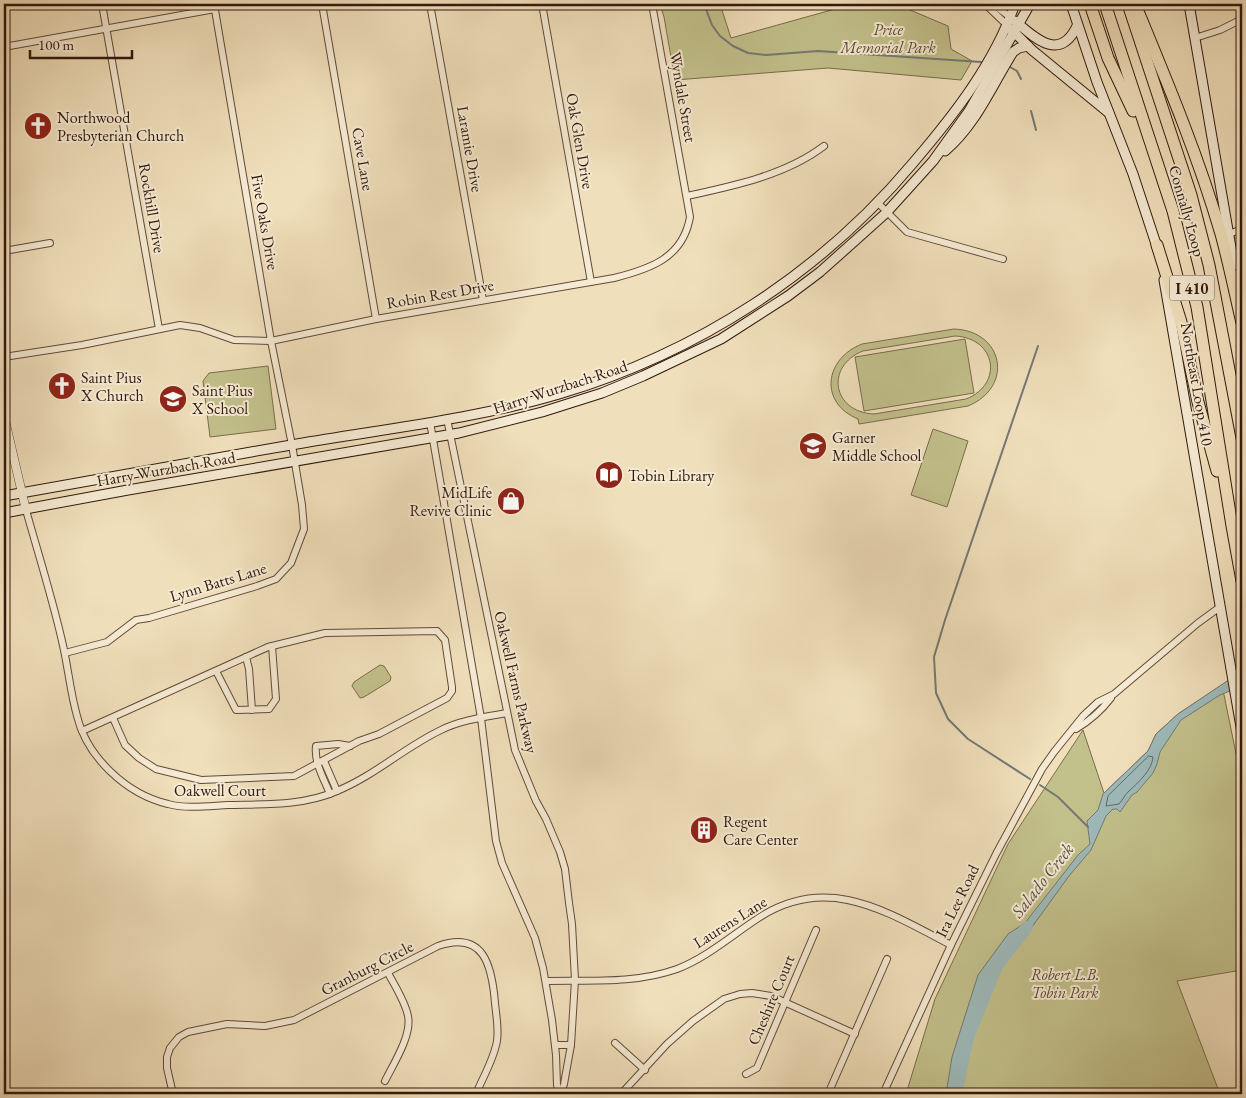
<svg xmlns="http://www.w3.org/2000/svg" width="1246" height="1098" font-family="'EB Garamond',serif">
	<style>
		.green { fill: #c2c08b; stroke: #7a6c4c; fill-rule: evenodd }
		.water { fill: #9ebaba; stroke: #737975 }
		.lines { fill: none; stroke-linecap: round; stroke-linejoin: round }
		.shore { stroke: #686964; stroke-width: 1 }
		.stream { stroke: #737975; stroke-width: 2 }
		.river { stroke: #9ebaba; stroke-width: 12 }
		.minor-casing { stroke: #624a38; stroke-width: 8 }
		.tertiary-casing { stroke: #624a38; stroke-width: 9 }
		.secondary-casing { stroke: #32180d; stroke-width: 11 }
		.motorway-casing { stroke: #32180d; stroke-width: 13 }
		.minor { stroke: #f5ead3; stroke-width: 6 }
		.tertiary { stroke: #f5ead3; stroke-width: 8 }
		.secondary { stroke: #f5ead3; stroke-width: 9 }
		.motorway { stroke: #f0dfbb; stroke-width: 11 }
		.labels { text-anchor: middle; dominant-baseline: central; stroke-width: 4; stroke-linejoin: round; paint-order: stroke }
		.shield { fill: #f5ead3; stroke: #6c5748; stroke-width: 1 }
		.shield-label { font-size: 15px; font-weight: bold; fill: #32180d }
		.park-label { font-size: 16px; font-style: italic; fill: #5d4a33; stroke: #f5ead3 }
		.street-label { font-size: 16px; fill: #32180d; stroke: #f5ead3 }
		.poi-label { font-size: 16px; fill: #32180d; stroke: #f5ead3; text-anchor: start }
		.water-label { font-size: 18px; font-style: italic; fill: #58514a; stroke: #f5ead3 }
	</style>
	<rect width="100%" height="100%" fill="#f0dfbb"/>
	<filter id="stains"><feTurbulence type="fractalNoise" baseFrequency=".004" numOctaves="4"/><feColorMatrix values="0 0 0 0 .2 0 0 0 0 .09 0 0 0 0 .02 0 0 0 .5 -.17"/></filter>
	<radialGradient id="worn" r=".72"><stop offset=".6" stop-color="#630" stop-opacity="0"/><stop offset="1" stop-color="#630" stop-opacity=".3"/></radialGradient>
	<g class="green">
		<path d="M660,4h60l11,34 122,-34h43l52,22 3,23 21,12 -11,19 -133,-12 -153,12 -11,-63z"/>
		<path d="M954,329c50,2 60,58 14,77l-109,18 -1,-5c-39,-16 -34,-60 4,-75zM955,336c41,2 49,48 11,63l-92,15c-42,-2 -49,-48 -11,-63z"/>
		<path d="M965,339l9,54 -110,18 -9,-54z"/>
		<path d="M268,366l8,63 -66,8 -7,-56 6,-8z"/>
		<path d="M933,429l35,12 -21,66 -36,-12z"/>
		<path d="M380,665l4,1 7,11 -1,4 -26,16 -4,1 -8,-12 2,-4z"/>
		<path d="M1222,685l20,98v187l-65,11 43,113h-314l29,-95 73,-155 75,-114 21,63 44,-42 8,-17 22,-20z"/>
	</g>
	<path class="water" d="M1242,671v15l-22,9 -39,25 -21,32 -3,12 -4,9 -16,19 -5,3 -12,17 -3,-3h-4l-7,7 -15,34 -22,26 -37,51 -27,23 -6,8 -16,30 -9,27 -1,19 -15,41 -3,19h-9l6,-37 26,-82 30,-41 17,-11 53,-68 12,-11 -3,-23 11,-11 5,-16 45,-43 8,-17 22,-20z"/>
	<g class="lines">
		<path class="shore" d="M1149,756l4,1c-1,13 -14,25 -24,34 -4,3 -6,9 -10,13l-13,2 2,-10z"/>
		<g class="stream">
			<path d="M704,4l8,21 8,11 13,10 15,7 18,2 52,-4 163,11"/>
			<path d="M1010,67l7,4 4,8"/>
			<path d="M1031,111l5,19"/>
			<path d="M1030,779l-62,-40 -20,-20 -12,-26 -2,-36 11,-37 93,-274"/>
			<path d="M1040,785l18,12 30,30"/>
		</g>
		<path class="river" d="M956,1094l12,-57 29,-71 30,-39"/>
		<defs>
			<g id="minor">
				<path d="M102,4l57,325"/>
				<path d="M322,4l54,315"/>
				<path d="M430,4l53,296"/>
				<path d="M542,4l49,278"/>
				<path d="M985,4l22,21"/>
				<path d="M993,4l17,13"/>
				<path d="M1195,38l25,-8 22,-11"/>
				<path d="M4,47l211,-38"/>
				<path d="M687,196c46,-10 99,-21 137,-50"/>
				<path d="M877,202l30,30 96,27"/>
				<path d="M1229,234l13,-5"/>
				<path d="M4,251l46,-8"/>
				<path d="M4,357l78,-12 98,-20 20,3 34,12 37,1 105,-22 238,-41c36,-9 69,-20 76,-61l-38,-213"/>
				<path d="M447,419l68,331 21,51 10,18 14,33 5,17 4,34 3,21 3,56 -4,65 -7,39 -3,10"/>
				<path d="M430,422l51,296 15,123 6,22 33,75 8,30 9,52 4,35 1,30 2,9"/>
				<path d="M26,510c12,43 26,87 36,131 6,25 8,50 15,75 10,41 49,78 91,88 19,5 41,2 60,1 36,-1 75,1 109,-14 37,-15 68,-44 104,-61 20,-10 44,-13 66,-17"/>
				<path d="M65,653l42,-11 29,-22 13,-2 108,-32 19,-7 15,-16 13,-34 -2,-24 -10,-60 -21,-104 -57,-337"/>
				<path d="M246,657l3,12 3,41"/>
				<path d="M216,671l20,39 33,-1 7,-10 -4,-53"/>
				<path d="M1076,729c15,-9 25,-18 35,-31"/>
				<path d="M82,731l186,-84 57,-14 112,-2 8,9 7,47v4l-5,7 -68,36 -20,7 -65,35 -93,4 -45,-11 -17,-11 -14,-13 -12,-27"/>
				<path d="M324,761l13,30"/>
				<path d="M330,794c-6,-15 -16,-31 -14,-48l22,-2 12,2"/>
				<path d="M546,981c43,-1 89,3 131,-12 29,-11 54,-33 80,-50 70,-47 130,-7 194,26"/>
				<path d="M615,1043l30,27"/>
				<path d="M555,1045h16"/>
				<path d="M746,1074l11,-6 59,-138"/>
				<path d="M385,1081c9,-18 27,-46 23,-65 -3,-15 -13,-30 -20,-43"/>
				<path d="M173,1094l-6,-26v-11l3,-9 9,-11 9,-5 39,-8 38,2 29,-6 144,-74c46,-16 54,20 57,57 1,12 4,25 2,38 -3,18 -14,36 -21,53"/>
				<path d="M621,1094l46,-50 26,-23 31,-22 16,-5 12,-1 19,3 84,38"/>
				<path d="M828,1094l59,-135"/>
				<path d="M883,1094l68,-149 45,-91 46,-85 12,-17 29,-36 15,-14 16,-8 84,-71 22,-16"/>
			</g>
			<path id="tertiary" d="M4,416l22,94"/>
			<g id="secondary">
				<path d="M1071,4l26,78 36,92 25,76"/>
				<path d="M1189,4l45,261"/>
				<path d="M1015,21c21,18 45,41 62,5"/>
				<path d="M1011,29l21,21 77,63"/>
				<path d="M945,151c31,-26 47,-66 68,-99l6,-4 9,-2"/>
				<path d="M1164,280l78,453"/>
				<path d="M4,496c97,-17 195,-35 293,-52 87,-15 178,-25 262,-50 138,-41 262,-121 354,-231 41,-48 81,-99 102,-159"/>
				<path d="M4,513l124,-23 331,-57 83,-21 60,-19 41,-17 78,-37 67,-43 32,-24 66,-59 47,-52 36,-50 61,-107"/>
			</g>
			<g id="motorway">
				<path d="M1090,4l18,54 25,53"/>
				<path d="M1105,4l68,207 24,96 35,219 10,55"/>
				<path d="M1128,4l63,191 18,70 33,173"/>
				<path d="M1135,4c31,75 63,151 86,230 8,29 14,59 21,89"/>
				<path d="M1157,245l24,77 17,80 19,69"/>
			</g>
		</defs>
		<use href="#minor" class="minor-casing"/>
		<use href="#tertiary" class="tertiary-casing"/>
		<use href="#secondary" class="secondary-casing"/>
		<use href="#motorway" class="motorway-casing"/>
		<use href="#minor" class="minor"/>
		<use href="#tertiary" class="tertiary"/>
		<use href="#secondary" class="secondary"/>
		<use href="#motorway" class="motorway"/>
	</g>
	<defs>
		<symbol id="church-disc" viewBox="-11 -11 22 22"><circle r="9.5" fill="#8f2418" stroke="#f5ead3"/><path d="M-1.2-6h2.4v3.5h3.3v2.4h-3.3V6h-2.4V-.1h-3.3v-2.4h3.3Z" fill="#fff"/></symbol>
		<symbol id="school-disc" viewBox="-11 -11 22 22"><circle r="9.5" fill="#8f2418" stroke="#f5ead3"/><path d="M0-5L7-2L0 1L-7-2ZM-4 1L0 2.5L4 1V4Q0 6-4 4Z" fill="#fff"/></symbol>
		<symbol id="library-disc" viewBox="-11 -11 22 22"><circle r="9.5" fill="#8f2418" stroke="#f5ead3"/><path d="M-6-4Q-3-5.5-.7-3.5V5Q-3 3-6 4ZM6-4Q3-5.5 .7-3.5V5Q3 3 6 4Z" fill="#fff"/></symbol>
		<symbol id="shop-disc" viewBox="-11 -11 22 22"><circle r="9.5" fill="#8f2418" stroke="#f5ead3"/><path d="M-5-2.5h2.3a2.7 3.5 0 0 1 5.4 0H5L5.5 6h-11ZM-1.5-2.5h3a1.5 2.3 0 0 0-3 0Z" fill="#fff"/></symbol>
		<symbol id="building-disc" viewBox="-11 -11 22 22"><circle r="9.5" fill="#8f2418" stroke="#f5ead3"/><path d="M-4-6H4V6H1V3H-1V6H-4ZM-2.5-4.3h1.7v1.8h-1.7ZM.8-4.3h1.7v1.8H.8ZM-2.5-1h1.7V.8h-1.7ZM.8-1h1.7V.8H.8Z" fill="#fff"/></symbol>
	</defs>
	<g fill-rule="evenodd">
		<use href="#church-disc" x="22" y="110" width="32" height="32"/>
		<use href="#church-disc" x="46" y="370" width="32" height="32"/>
		<use href="#school-disc" x="157" y="383" width="32" height="32"/>
		<use href="#school-disc" x="797" y="430" width="32" height="32"/>
		<use href="#library-disc" x="593" y="459" width="32" height="32"/>
		<use href="#shop-disc" x="495" y="485" width="32" height="32"/>
		<use href="#building-disc" x="688" y="814" width="32" height="32"/>
	</g>
	<g class="labels">
		<rect class="shield" x="1169.5" y="275.5" width="45" height="25" rx="4"/>
		<g class="shield-label">
			<text x="1192" y="288">I 410</text>
		</g>
		<g class="park-label">
			<text x="888" y="29">Price<tspan x="888" dy="18">Memorial Park</tspan></text>
			<text x="1065" y="974">Robert L.B.<tspan x="1065" dy="18">Tobin Park</tspan></text>
		</g>
		<g class="street-label">
			<text transform="translate(683 97) rotate(80)">Wyndale Street</text>
			<text transform="translate(580 141) rotate(80)">Oak Glen Drive</text>
			<text transform="translate(470 149) rotate(80)">Laramie Drive</text>
			<text transform="translate(363 159) rotate(80)">Cave Lane</text>
			<text transform="translate(152 208) rotate(80)">Rockhill Drive</text>
			<text transform="translate(1187 211) rotate(74)">Connally Loop</text>
			<text transform="translate(265 222) rotate(80)">Five Oaks Drive</text>
			<text transform="translate(440 294) rotate(-10)">Robin Rest Drive</text>
			<text transform="translate(1197 384) rotate(80)">Northeast Loop 410</text>
			<text transform="translate(560 387) rotate(-18)">Harry Wurzbach Road</text>
			<text transform="translate(166 469) rotate(-10)">Harry Wurzbach Road</text>
			<text transform="translate(218 582) rotate(-17)">Lynn Batts Lane</text>
			<text transform="translate(516 682) rotate(77)">Oakwell Farms Parkway</text>
			<text x="220" y="790">Oakwell Court</text>
			<text transform="translate(957 901) rotate(-64)">Ira Lee Road</text>
			<text transform="translate(730 922) rotate(-32)">Laurens Lane</text>
			<text transform="translate(367 968) rotate(-27)">Granburg Circle</text>
			<text transform="translate(771 1000) rotate(-67)">Cheshire Court</text>
		</g>
		<g class="poi-label">
			<text x="57" y="117">Northwood<tspan x="57" dy="18">Presbyterian Church</tspan></text>
			<text x="81" y="377">Saint Pius<tspan x="81" dy="18">X Church</tspan></text>
			<text x="192" y="390">Saint Pius<tspan x="192" dy="18">X School</tspan></text>
			<text x="832" y="437">Garner<tspan x="832" dy="18">Middle School</tspan></text>
			<text x="628" y="475">Tobin Library</text>
			<text x="492" y="492" text-anchor="end">MidLife<tspan x="492" dy="18">Revive Clinic</tspan></text>
			<text x="723" y="821">Regent<tspan x="723" dy="18">Care Center</tspan></text>
		</g>
		<g class="water-label">
			<text transform="translate(1042 880) rotate(-52)">Salado Creek</text>
		</g>
	</g>
	<rect width="1246" height="1098" fill="none" stroke="#f0dfbb" stroke-width="20"/>
	<rect x="5" y="5" width="1236" height="1088" fill="none" stroke="#32180d" stroke-width="2.5"/>
	<rect x="10" y="10" width="1226" height="1078" fill="none" stroke="#32180d"/>
	<path d="M30 50v8h102v-8" fill="none" stroke="#32180d" stroke-width="2.5"/>
	<text x="38" y="50" font-size="15" fill="#32180d" stroke="#f5ead3" stroke-width="4" paint-order="stroke">100 m</text>
	<rect width="100%" height="100%" filter="url(#stains)"/>
	<rect width="100%" height="100%" fill="url(#worn)"/>
</svg>
